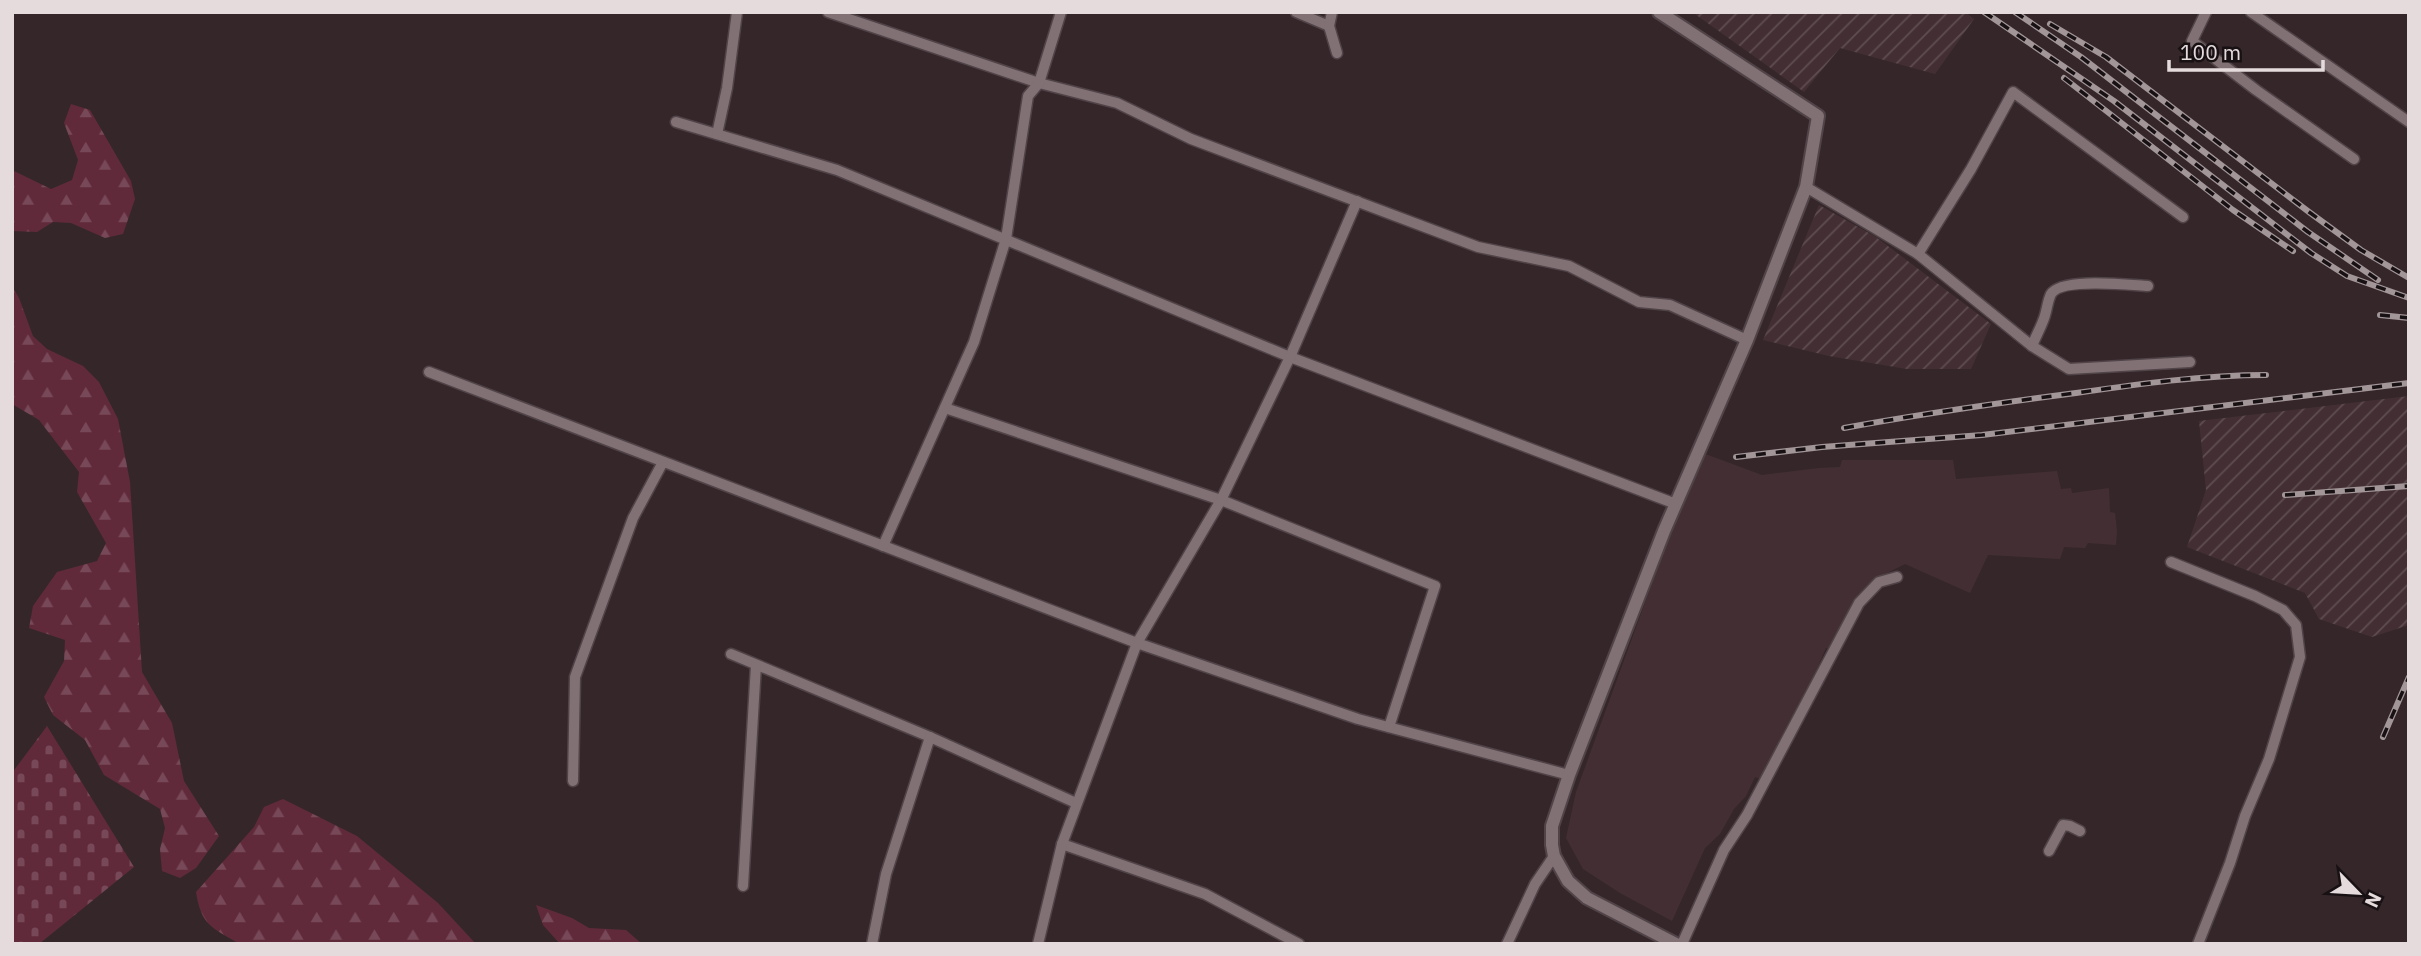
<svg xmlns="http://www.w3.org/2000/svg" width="2421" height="956" font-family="'IBM Plex Sans',sans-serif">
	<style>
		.built { fill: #432f33 }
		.industrial { fill: url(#industrial-furrows) }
		.forest { fill: url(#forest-firs) }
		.cemetery { fill: url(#cemetery-stones) }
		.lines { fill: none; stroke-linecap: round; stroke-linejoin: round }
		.minor-casing { stroke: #504448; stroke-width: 13 }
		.tertiary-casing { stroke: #504448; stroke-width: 16 }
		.minor { stroke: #817074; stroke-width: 10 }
		.tertiary { stroke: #817074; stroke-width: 12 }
		.rail-casing { stroke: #a29699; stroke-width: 6 }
		.rail { stroke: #181113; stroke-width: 3.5; stroke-dasharray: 10; stroke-linecap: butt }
	</style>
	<defs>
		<pattern id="industrial-furrows" width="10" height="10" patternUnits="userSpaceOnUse" patternTransform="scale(1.75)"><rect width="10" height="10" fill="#432f33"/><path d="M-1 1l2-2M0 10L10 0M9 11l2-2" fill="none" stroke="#5e4d50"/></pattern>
		<pattern id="forest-firs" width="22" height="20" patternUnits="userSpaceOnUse" patternTransform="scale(1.75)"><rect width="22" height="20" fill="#602a3b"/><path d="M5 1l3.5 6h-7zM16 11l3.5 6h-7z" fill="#774857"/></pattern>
		<pattern id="cemetery-stones" width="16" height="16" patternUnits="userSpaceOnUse" patternTransform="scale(1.75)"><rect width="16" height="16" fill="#602a3b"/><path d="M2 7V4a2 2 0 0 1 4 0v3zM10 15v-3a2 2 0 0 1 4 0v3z" fill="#774857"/></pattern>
	</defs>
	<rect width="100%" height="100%" fill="#35262a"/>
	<path class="built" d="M1700,452l62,23 57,-7 21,-1 2,-7h111l3,19 101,-8 4,18 10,-1 1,5 37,-5 1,24 5,1 2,18 -1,14 -28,-2 -3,5 -21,-1 -4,12 -72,-4 -18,38 -65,-29 -28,14 -12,16 -6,-1 -26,57 -7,-2 -30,69 -4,-1 -32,63 -5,-2 -9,19 -12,13 -14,25 -15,14 -33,73 -52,-28 -37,-24 -17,-31 10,-46z"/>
	<g class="industrial">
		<path d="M1692,12h273l9,7 -39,55 -95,-26 -36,44z"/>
		<path d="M1819,205l57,32 115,87 -20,45h-64l-78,-13 -66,-16z"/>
		<path d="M2409,396v229l-37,12 -53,-18 -14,-26 -118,-46 19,-57 -7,-69z"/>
	</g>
	<g class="forest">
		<path d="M71,104l19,6 41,71 4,18 -12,35 -18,4 -34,-15 -18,-1 -16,10 -25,-1v-61l39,19 21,-9 6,-20 -14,-37z"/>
		<path d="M12,286l7,12 14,38 14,13 36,17 16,16 19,37 12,63 12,190 30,51 12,58 35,55 -23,32 -16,10 -18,-7 -2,-22 5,-21 -5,-19 -56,-34 -19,-35 -32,-25 -9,-18 20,-36 1,-21 -36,-12 4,-22 24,-34 40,-11 9,-18 -29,-51 2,-20 -40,-52 -27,-16z"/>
		<path d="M283,799l74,37 81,67 38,41h-236c-28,-16 -39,-19 -44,-52l58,-65 10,-20z"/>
		<path d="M536,905l36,13 17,10 37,2 16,14h-82l-17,-19z"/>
	</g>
	<path class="cemetery" d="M47,726l87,141 -95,77h-27v-171z"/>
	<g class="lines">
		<defs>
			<g id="minor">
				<path d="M828,12l211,71 78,20 74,36 287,108 91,19 70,36 31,3 77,35"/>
				<path d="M1296,12l33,14"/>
				<path d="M1332,12l-3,14 8,27"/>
				<path d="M2206,12l-14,29 64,49 98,69"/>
				<path d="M2251,12l158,110"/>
				<path d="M676,122l161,48 453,187 386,147"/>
				<path d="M717,134l10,-46 10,-76"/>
				<path d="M1806,187l112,67 114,92 37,23 121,-7"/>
				<path d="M1918,254l53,-85 42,-77 170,125"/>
				<path d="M2032,346c3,-8 8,-17 11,-25 4,-9 4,-19 8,-27 10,-17 78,-9 97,-8"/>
				<path d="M429,372l708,271 221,76 211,56"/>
				<path d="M945,408l276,92 214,86 -46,141"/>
				<path d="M883,546l91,-204 32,-103 22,-143 11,-13 22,-71"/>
				<path d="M2171,562l84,34 28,14 13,15 4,32 -31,102 -24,57 -15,47 -32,81"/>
				<path d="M731,654l199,83 146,66"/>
				<path d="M573,781l2,-104 58,-159 30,-56"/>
				<path d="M1062,844l143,50 94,50"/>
				<path d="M2049,851l14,-26 7,1 10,5"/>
				<path d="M743,886l13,-221"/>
				<path d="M872,944l14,-70 44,-137"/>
				<path d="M1038,944l24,-100 75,-201 84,-143 69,-143 67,-156"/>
				<path d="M1507,944l28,-60 19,-28"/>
				<path d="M1682,944l42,-94 23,-35 112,-212 20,-21 18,-5"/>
			</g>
			<path id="tertiary" d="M1659,12l159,104 -12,71 -59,153 -83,191 -95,244 -17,51v19l2,11 14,25 19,17 89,46"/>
		</defs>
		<use href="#minor" class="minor-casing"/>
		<use href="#tertiary" class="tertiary-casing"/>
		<use href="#minor" class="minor"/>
		<use href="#tertiary" class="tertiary"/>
		<defs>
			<g id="rail">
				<path d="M1984,12l130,89 197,152 36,23 62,22"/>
				<path d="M2015,12l66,45 227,175 70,48"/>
				<path d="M2050,24l56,33 203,155 52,38 48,28"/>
				<path d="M2064,78l169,132 60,41"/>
				<path d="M2380,315l29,3"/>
				<path d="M1844,428c77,-14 154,-25 232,-35 63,-9 126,-18 190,-18"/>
				<path d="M1736,457l86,-10 160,-12 427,-52"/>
				<path d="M2285,495l124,-9"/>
				<path d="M2383,737l26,-60"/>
			</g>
		</defs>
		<use href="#rail" class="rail-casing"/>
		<use href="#rail" class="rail"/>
	</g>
	<rect width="2421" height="956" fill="none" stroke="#e5dbdd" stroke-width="28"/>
	<g transform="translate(2358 893) rotate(115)" stroke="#181113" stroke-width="5" paint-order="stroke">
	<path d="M0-5L12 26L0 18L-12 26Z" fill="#e5dbdd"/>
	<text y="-10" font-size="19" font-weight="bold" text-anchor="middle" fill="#e5dbdd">N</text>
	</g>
	<path d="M2169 60v10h154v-10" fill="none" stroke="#e5dbdd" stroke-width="3.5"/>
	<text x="2180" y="60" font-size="21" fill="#e5dbdd" stroke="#181113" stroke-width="5" paint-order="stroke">100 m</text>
</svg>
